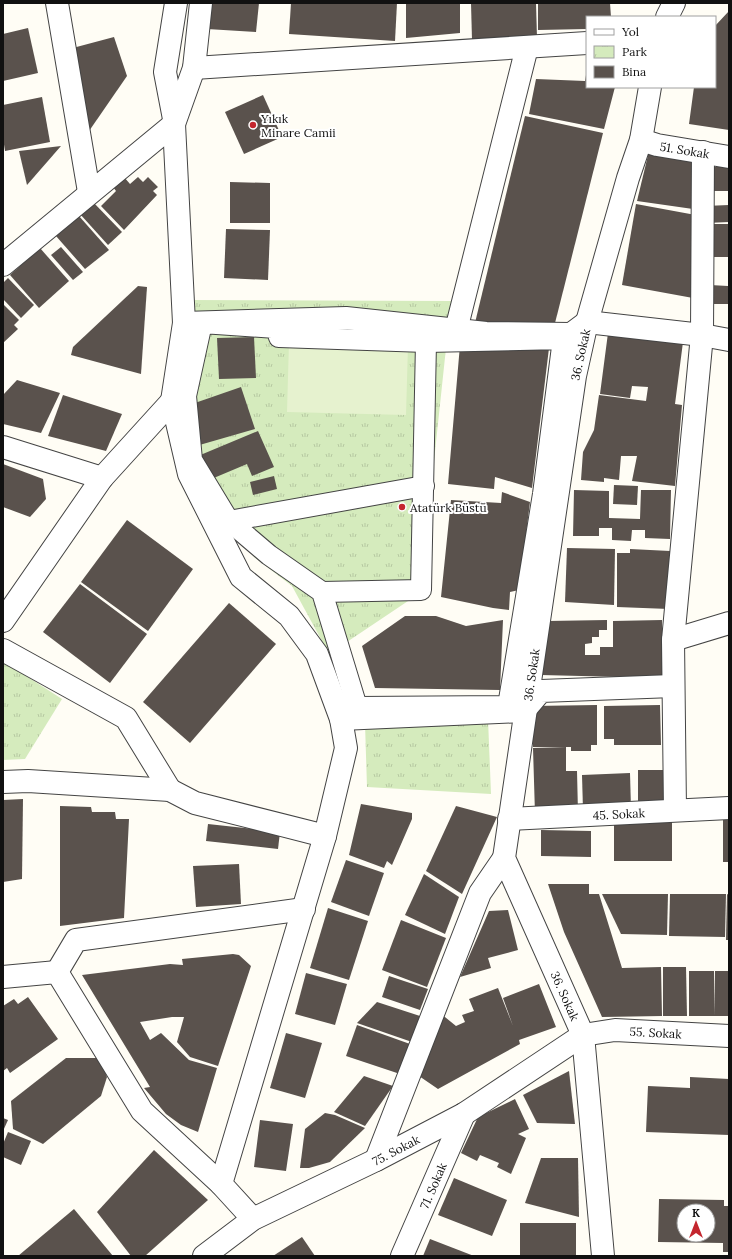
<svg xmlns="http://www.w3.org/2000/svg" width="732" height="1259" font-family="Lora,serif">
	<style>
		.park { fill: url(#park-tufts) }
		.pitch { fill: #e6f2cf }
		.building { fill: #5a524d; fill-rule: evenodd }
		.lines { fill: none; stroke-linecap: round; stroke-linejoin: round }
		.pedestrian-casing { stroke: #444; stroke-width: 22 }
		.minor-casing { stroke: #444; stroke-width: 24 }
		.tertiary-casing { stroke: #444; stroke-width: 24 }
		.pedestrian { stroke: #fff; stroke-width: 20 }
		.minor { stroke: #fff; stroke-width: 22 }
		.tertiary { stroke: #fff; stroke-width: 22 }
		.poi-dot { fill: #c4262e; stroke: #fff; stroke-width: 1.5 }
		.labels { text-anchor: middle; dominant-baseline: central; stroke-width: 4; stroke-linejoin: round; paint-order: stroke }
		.poi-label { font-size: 12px; fill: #111; stroke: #fff; text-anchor: start }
		.street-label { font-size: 12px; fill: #111; stroke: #fff }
	</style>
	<defs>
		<pattern id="park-tufts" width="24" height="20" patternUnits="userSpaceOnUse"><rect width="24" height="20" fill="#d5ebbd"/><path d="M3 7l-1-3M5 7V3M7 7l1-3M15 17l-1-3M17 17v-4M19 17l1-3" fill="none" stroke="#b6c8a1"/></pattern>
	</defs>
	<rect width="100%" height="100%" fill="#fffdf5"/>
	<g class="park">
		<path d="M188,300l263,1 -31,292 -91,61 -37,-68 -38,-29 -42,-64 -19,-46z"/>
		<path d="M3,661l59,38 -37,60 -22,1z"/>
		<path d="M488,719l3,75 -124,-7 -2,-63z"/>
	</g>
	<path class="pitch" d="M289,342l119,3 -2,70 -119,-3z"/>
	<g class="building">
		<path d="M209,3h50l-3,29 -49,-3z"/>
		<path d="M291,3h106l-2,38 -106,-7z"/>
		<path d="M406,3h54v30l-54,5z"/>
		<path d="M471,3h65l1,35 -65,2z"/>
		<path d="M538,3h72l1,14h-24v12l-49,1z"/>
		<path d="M729,11v119l-40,-6 5,-37h21v-61z"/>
		<path d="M28,28l10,45 -35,8v-47z"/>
		<path d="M114,37l13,39 -40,58 -18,-85z"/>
		<path d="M586,75l1,12h28l-11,42 -75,-15 7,-35 49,2z"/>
		<path d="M263,95l19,42 -38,17 -19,-42z"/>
		<path d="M42,97l8,45 -45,9 -2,-13v-33z"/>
		<path d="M525,116l78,17 -50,198 -79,-4z"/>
		<path d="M61,146l-34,39 -8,-34z"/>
		<path d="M650,147l50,11v52l-63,-9z"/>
		<path d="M707,167h22v24h-21z"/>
		<path d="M124,177l6,7 8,-7 5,5 5,-5 10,10 -5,4 4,4 -33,35 -23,-24 15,-15 -3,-4z"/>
		<path d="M230,182l40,1v40h-40z"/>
		<path d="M93,202l29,30 -14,13 -28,-31z"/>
		<path d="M636,204l65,12 -8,82 -71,-13z"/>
		<path d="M729,205v17l-23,1 -1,-17z"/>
		<path d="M79,216l30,34 -24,19 -29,-33z"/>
		<rect x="708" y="224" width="21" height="33"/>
		<path d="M226,229l44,1 -2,50 -44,-2z"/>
		<path d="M61,247l22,25 -10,8 -22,-25z"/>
		<path d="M40,248l29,33 -30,27 -29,-33z"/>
		<path d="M8,278l26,27 -13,13 -18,-19v-16z"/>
		<path d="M710,285l18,1v18h-18z"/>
		<path d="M138,286l9,1 -6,87 -70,-19 2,-8z"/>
		<path d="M3,304l16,16 -5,5 4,4 -15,14z"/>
		<path d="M608,333l75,9 -8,62 7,1 -7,81 -43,-5 5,-25h-16l-2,24 -15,-2v4l-23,-2 2,-28 11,-22 5,-35 47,6 2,-14 -16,-1 -2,12 -30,-4z"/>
		<path d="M254,337l2,41 -37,1 -2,-41z"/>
		<path d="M460,345l89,3 -17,140 -37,-11 -1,12 -46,-5z"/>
		<path d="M17,380l43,13 -19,40 -38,-9v-29z"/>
		<path d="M241,387l14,42 -59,17 -4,-42z"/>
		<path d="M63,395l59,19 -16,37 -58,-15z"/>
		<path d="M258,431l16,36 -22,9 -5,-12 -38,16 -11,-24z"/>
		<path d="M3,464l40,15 3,20 -16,18 -27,-10z"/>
		<path d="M274,476l3,13 -24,6 -3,-13z"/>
		<path d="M614,485l24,1 -1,19 -24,-1z"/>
		<path d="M574,490l35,1v27l31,1 1,-29h30l-1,49 -25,-1v-8h-13l-1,11 -19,-1v-12h-13v8h-26z"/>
		<path d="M502,492l28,10 -11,88 -9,2 -1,18 -16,-2 -52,-11 10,-97 50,3z"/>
		<path d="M127,520l66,49 -45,62 -67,-49z"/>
		<path d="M567,548l48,1 -1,56 -49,-3z"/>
		<path d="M630,549l40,2 -1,58 -52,-2v-54h13z"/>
		<path d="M80,584l67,50 -37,49 -67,-51z"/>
		<path d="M229,603l47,41 -86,99 -47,-41z"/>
		<path d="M405,616h31l30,10 37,-6 -3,70 -125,-2 -13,-42z"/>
		<path d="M607,620v10h-8v7h-7v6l-7,1v11h15v-8h13v-26l49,-1v58l-121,-3 7,-54z"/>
		<path d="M597,705v40h-6v6h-20v-4h-38v-41z"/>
		<path d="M660,705l1,40h-47v-6h-10v-33z"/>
		<path d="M566,747v24h11l1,42 -43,1 -2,-66z"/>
		<rect x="638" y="770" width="30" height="37"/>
		<path d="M630,773l1,36 -48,1 -1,-35z"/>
		<path d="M23,799l-1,80 -19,3v-82z"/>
		<path d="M361,804l51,9v6l-20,46 -5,-4 -3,7 -35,-13z"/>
		<path d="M60,806l31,1 1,5h23l1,7h13l-5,99 -64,8z"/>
		<path d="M456,806l41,11 -35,77 -36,-23z"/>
		<rect x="723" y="815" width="6" height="47"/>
		<rect x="614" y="822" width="58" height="39"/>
		<path d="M208,824l72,8 -2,17 -72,-8z"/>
		<path d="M541,830l50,1v26l-50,-1z"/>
		<path d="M346,860l38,13 -15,43 -38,-14z"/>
		<path d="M239,864l2,40 -45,3 -3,-41z"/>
		<path d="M424,874l35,23 -14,37 -40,-19z"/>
		<path d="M548,884h41v10h10l23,74 39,-1 1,49 -60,1 -38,-85z"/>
		<path d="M602,894h66l-1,41 -46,-1z"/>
		<path d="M670,894h56l-1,43 -56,-1z"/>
		<path d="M727,894l2,1v45h-3z"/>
		<path d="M328,908l40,13 -19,59 -39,-12z"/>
		<path d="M508,910l10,40 -30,8 3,10 -31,9 29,-66z"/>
		<path d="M401,920l45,18 -19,49 -45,-17z"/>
		<path d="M233,954l6,1 12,11 -33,100 -28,-9 -13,-15 7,-25h-12l-32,5 10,18 11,-7 28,27 28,8 -19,64 -17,-7 -15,-11 -22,-26 6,-1 -68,-112 88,-11 13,1 -1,-6z"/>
		<path d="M663,967h23l1,49h-24z"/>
		<path d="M689,971h25l1,45h-26z"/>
		<rect x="715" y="971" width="14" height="45"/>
		<path d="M306,973l41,11 -12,41 -40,-11z"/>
		<path d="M389,976l39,13 -8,21 -38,-13z"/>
		<path d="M539,984l17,43 -37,13 1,4 -82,45 -19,-13 21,-63 16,13 9,-4 -3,-7 12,-4 -5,-12 29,-11 15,38 -10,-28z"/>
		<path d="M28,997l30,42 -48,34 -3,-5 -4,3v-65l11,-7 4,5z"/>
		<path d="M377,1002l43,14 -8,26 -55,-19z"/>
		<path d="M357,1025l53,19 -10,30 -54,-18z"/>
		<path d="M286,1033l36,10 -17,55 -35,-10z"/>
		<path d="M66,1058h33l8,19 -6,19 -58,48 -30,-15 -2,-28z"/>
		<path d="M569,1071l6,53 -38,-1 -14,-28z"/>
		<path d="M364,1076l29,10 -28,40 -31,-14z"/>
		<path d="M690,1077l39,2v56l-83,-3 2,-46 42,2z"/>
		<path d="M515,1099l14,30 -11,5 8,4 -15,36 -14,-7 2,-4 -19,-8 -3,6 -16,-8 17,-36z"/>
		<path d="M325,1113l10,2 30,13 -35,34 -21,6h-9l5,-39z"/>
		<path d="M3,1118l5,2 -5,11z"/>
		<path d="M260,1120l33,4 -7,47 -32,-4z"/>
		<path d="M8,1132l23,9 -10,24 -18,-8v-13z"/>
		<path d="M154,1150l54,50 -63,56h-14l-34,-44z"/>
		<path d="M541,1158h37l1,59 -54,-14z"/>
		<path d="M454,1178l53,22 -15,36 -54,-21z"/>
		<path d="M659,1199l65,1v6h5v46h-6v-9l-65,-1zM684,1211h24v24h-24z"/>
		<path d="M74,1209l39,47h-95z"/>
		<rect x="520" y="1223" width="56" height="33"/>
		<path d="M302,1237l13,19h-42z"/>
		<path d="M430,1239l44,17h-51z"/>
	</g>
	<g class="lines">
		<defs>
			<g id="pedestrian">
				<path d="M202,323l74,5 3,9 147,5 137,-3 -20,155 -35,212 -151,1 -35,-115 -53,-37 -40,-34 -37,-61 -6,-64z"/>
				<path d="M229,521l195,-35"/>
				<path d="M322,592l99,-2 5,-248"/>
			</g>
			<g id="minor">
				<path d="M57,3l32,189"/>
				<path d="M667,17l7,-14"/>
				<path d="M194,68l393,-25"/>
				<path d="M174,124l10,199"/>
				<path id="s1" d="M641,140l16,5 72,12"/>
				<path d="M456,330l71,-283"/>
				<path d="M3,447l99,31"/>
				<path d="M3,621l99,-143 70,-77"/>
				<path d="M673,640l56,-17"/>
				<path d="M3,650l123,68 44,72"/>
				<path d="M341,719l183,-8 17,-20 132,-5"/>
				<path d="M3,782l25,-1 142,9 25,13 130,33"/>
				<path d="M675,810l-2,-170 29,-305 1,-183"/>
				<path id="s2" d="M509,819l220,-11"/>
				<path d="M57,972l19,-32 228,-31"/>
				<path d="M3,977l54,-5 85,139 79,73"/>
				<path d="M376,1160l104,-267 24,-35"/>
				<path d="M253,1219l-32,-35 104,-348 21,-88 -5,-29 -24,-65 -28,-38 -48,-39 -52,-103 -17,-73 12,-78 162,-5 140,15 85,1 16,-12 115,13 27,5"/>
				<path id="s3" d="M204,1256l49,-37 123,-59 88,-46 119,-79 32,-5 114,6"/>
				<path id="s4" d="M402,1256l62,-142"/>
				<path id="s5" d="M603,1256l-20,-221 -79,-177 71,-482 12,-54 41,-144 13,-38 9,-53"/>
			</g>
			<g id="tertiary">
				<path d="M174,119l-9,-47 11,-69"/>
				<path d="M3,265l171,-141 20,-56 7,-65"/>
			</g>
		</defs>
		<use href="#pedestrian" class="pedestrian-casing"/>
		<use href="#minor" class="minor-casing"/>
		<use href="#tertiary" class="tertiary-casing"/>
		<use href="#pedestrian" class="pedestrian"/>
		<use href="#minor" class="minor"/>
		<use href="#tertiary" class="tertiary"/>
	</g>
	<g class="poi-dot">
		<circle cx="253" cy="125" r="4"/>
		<circle cx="402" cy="507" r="4"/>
	</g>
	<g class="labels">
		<g class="poi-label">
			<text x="261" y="118">Yıkık<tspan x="261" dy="14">Minare Camii</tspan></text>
			<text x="410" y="507">Atatürk Büstü</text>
		</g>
		<g class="street-label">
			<text stroke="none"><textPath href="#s1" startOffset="45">51. Sokak</textPath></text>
			<text stroke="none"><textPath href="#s5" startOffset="925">36. Sokak</textPath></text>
			<text stroke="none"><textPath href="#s5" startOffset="601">36. Sokak</textPath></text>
			<text stroke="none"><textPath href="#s2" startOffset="110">45. Sokak</textPath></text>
			<text transform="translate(565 996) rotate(66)">36. Sokak</text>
			<text stroke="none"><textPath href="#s3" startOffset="513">55. Sokak</textPath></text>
			<text stroke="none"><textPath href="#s3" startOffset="220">75. Sokak</textPath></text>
			<text stroke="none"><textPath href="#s4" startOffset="77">71. Sokak</textPath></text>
		</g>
	</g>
	<rect width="732" height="1259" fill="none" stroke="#111111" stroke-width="8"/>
	<rect x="586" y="16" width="130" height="72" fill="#ffffff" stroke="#a0a0a0"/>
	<rect x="594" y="29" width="20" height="6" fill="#ffffff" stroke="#a0a0a0"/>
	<text x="622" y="36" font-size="12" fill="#111111">Yol</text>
	<rect x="594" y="46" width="20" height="12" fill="url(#park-tufts)" stroke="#a0a0a0"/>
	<text x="622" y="56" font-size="12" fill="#111111">Park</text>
	<rect x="594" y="66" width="20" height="12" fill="#5a524d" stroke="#a0a0a0"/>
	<text x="622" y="76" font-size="12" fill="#111111">Bina</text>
	<g transform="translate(696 1223)"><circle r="19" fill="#ffffff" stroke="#a0a0a0"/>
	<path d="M0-3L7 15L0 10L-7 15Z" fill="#c4262e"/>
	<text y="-6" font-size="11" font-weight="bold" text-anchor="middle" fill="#111111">K</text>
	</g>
</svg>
